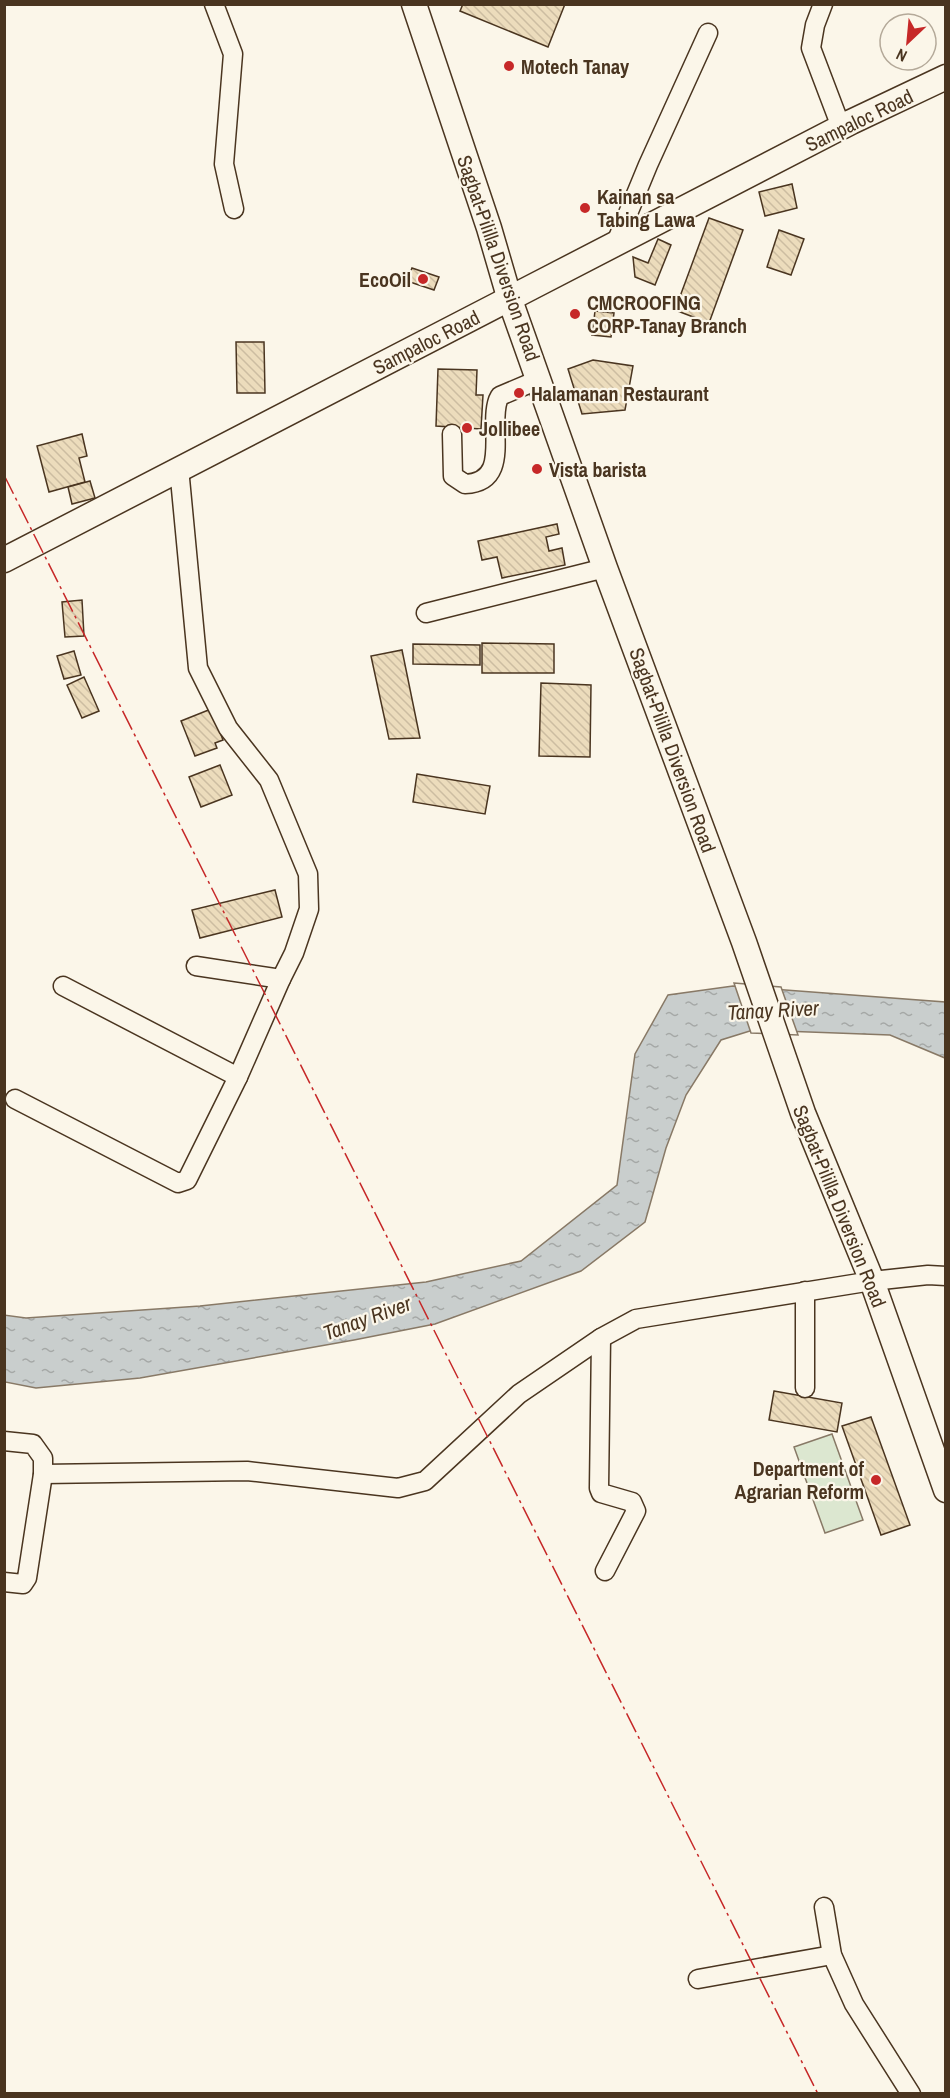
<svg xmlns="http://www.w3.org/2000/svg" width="950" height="2098" font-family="'Archivo Narrow',sans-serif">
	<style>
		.grass { fill: #dce7d0; stroke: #887966; stroke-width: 1.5 }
		.water { fill: url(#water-ripples); stroke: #887966; stroke-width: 1.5 }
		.pier { fill: #fbf6e9; stroke: #887966; stroke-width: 1.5 }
		.building { fill: url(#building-back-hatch); stroke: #4a3520; stroke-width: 1.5 }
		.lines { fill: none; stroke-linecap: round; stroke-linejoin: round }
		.minor-casing { stroke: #4a3520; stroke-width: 21 }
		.major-casing { stroke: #4a3520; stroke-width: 27 }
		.minor { stroke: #fbf6e9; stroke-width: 18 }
		.major { stroke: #fbf6e9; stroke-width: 24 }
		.power { stroke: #c62828; stroke-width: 1.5; stroke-dasharray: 21 4.5 3 4.5; stroke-linecap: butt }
		.poi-dot { fill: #c62828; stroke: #fbf6e9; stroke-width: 2 }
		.labels { text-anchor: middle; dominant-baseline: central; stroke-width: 4.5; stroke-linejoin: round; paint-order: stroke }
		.poi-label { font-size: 20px; font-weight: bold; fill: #4a3520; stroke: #fbf6e9; text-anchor: start }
		.street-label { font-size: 20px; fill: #4a3520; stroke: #fbf6e9 }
		.water-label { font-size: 21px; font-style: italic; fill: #4a3520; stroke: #fbf6e9 }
	</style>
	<defs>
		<pattern id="water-ripples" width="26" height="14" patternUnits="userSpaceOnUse" patternTransform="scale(1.5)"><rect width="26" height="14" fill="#c9cecd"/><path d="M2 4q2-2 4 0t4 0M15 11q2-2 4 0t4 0" fill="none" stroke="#a5a8a6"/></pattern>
		<pattern id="building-back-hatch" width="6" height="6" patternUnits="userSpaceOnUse" patternTransform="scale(1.5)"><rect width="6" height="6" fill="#ecdcbc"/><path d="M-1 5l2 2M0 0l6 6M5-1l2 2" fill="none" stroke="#ccbda1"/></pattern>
	</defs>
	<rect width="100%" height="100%" fill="#fbf6e9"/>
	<path class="grass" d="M832,1434l31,86 -38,13 -31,-86z"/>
	<path class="water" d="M733,986l212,16v56l-55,-23 -137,-5 -32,10 -35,55 -20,53 -21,74 -64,49 -146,53 -81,16 -214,38 -104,10 -31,-6 -1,-67 22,3 174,-12 226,-24 95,-21 96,-76 18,-131 33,-59z"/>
	<path class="pier" d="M734,983l47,4 17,48 -47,-2z"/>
	<g class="building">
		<path d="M463,4h102l-17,43 -88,-36z"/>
		<path d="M792,184l5,24 -32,8 -6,-24z"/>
		<path d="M709,218l34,12 -34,93 -34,-13z"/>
		<path d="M779,230l25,9 -13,36 -24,-8z"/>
		<path d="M658,239l13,6 -16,40 -20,-8 -2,-20 15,6z"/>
		<path d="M412,268l27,9 -5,13 -27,-9z"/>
		<path d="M595,311l19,2 -3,24 -19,-2z"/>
		<path d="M236,342h28l1,51h-28z"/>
		<path d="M593,360l40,6 -8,44 -43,4 -14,-45z"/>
		<path d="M438,369l39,1 -1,25h7l-2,34 -45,-3z"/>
		<path d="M82,434l5,22 -8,2 6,24 -36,10 -12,-46z"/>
		<path d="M90,481l5,17 -23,6 -4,-17z"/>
		<path d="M557,524l2,10 -13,3 3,14 13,-3 3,17 -63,13 -5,-21 -15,3 -4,-19z"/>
		<path d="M82,600l2,36 -19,1 -3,-35z"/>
		<path d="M482,643l72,1v29h-72z"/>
		<path d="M413,644l67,1v20l-67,-1z"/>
		<path d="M402,650l18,88 -31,1 -18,-83z"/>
		<path d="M74,651l7,24 -17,4 -7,-23z"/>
		<path d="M84,677l15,34 -17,7 -15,-33z"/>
		<path d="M541,683l50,2 -1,72 -51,-1z"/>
		<path d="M211,709l12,31 -8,3 2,5 -22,8 -14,-35z"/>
		<path d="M220,765l12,30 -31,12 -12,-30z"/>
		<path d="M417,774l73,12 -5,28 -72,-12z"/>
		<path d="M275,890l7,27 -82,21 -8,-28z"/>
		<path d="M774,1391l68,12 -5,29 -68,-12z"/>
		<path d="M871,1417l39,108 -29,10 -39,-109z"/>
	</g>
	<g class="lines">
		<defs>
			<g id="minor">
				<path d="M214,4l19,50 -9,110 10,45"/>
				<path d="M823,4l-8,21 -4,23 30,79"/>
				<path d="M615,245l33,-80 60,-132"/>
				<path d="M452,434l1,42 12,8c47,-2 23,-56 33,-84l2,-4 40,-17"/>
				<path d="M179,468l19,200 30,60 41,52 39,94 1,35 -15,44 -13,26 -85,-13"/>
				<path d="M426,613l179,-45"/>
				<path d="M63,986l175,91"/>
				<path d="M15,1099l163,84 9,-3 51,-103 43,-98"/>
				<path d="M805,1291v97"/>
				<path d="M601,1338l-2,150 2,5 31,9 4,9 -31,60"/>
				<path d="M4,1441l29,3 10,14v16l-16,104 -4,6 -19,-2"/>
				<path d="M43,1474l204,-3 151,17 27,-7 94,-87 82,-56 35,-19 236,-38 56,-6 18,1"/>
				<path d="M824,1907l8,48 22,49 57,90"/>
				<path d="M698,1979l134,-24"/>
			</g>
			<g id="major">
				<path d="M414,4l75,224 21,72 95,268 139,374 59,171 69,168 74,209"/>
				<path d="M4,560l847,-438 95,-45"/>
			</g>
		</defs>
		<use href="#minor" class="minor-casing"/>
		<use href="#major" class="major-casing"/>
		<use href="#minor" class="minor"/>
		<use href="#major" class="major"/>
		<path class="power" d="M4,475l814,1619"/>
	</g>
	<g class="poi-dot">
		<circle cx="509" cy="66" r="6"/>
		<circle cx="585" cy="208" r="6"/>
		<circle cx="423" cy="279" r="6"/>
		<circle cx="575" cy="314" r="6"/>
		<circle cx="519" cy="393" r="6"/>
		<circle cx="467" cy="428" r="6"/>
		<circle cx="537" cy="469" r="6"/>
		<circle cx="876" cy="1480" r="6"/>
	</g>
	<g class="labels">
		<g class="poi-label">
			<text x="521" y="66">Motech Tanay</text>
			<text x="597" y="196">Kainan sa<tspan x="597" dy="23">Tabing Lawa</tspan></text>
			<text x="411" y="279" text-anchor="end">EcoOil</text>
			<text x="587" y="302">CMCROOFING<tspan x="587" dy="23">CORP-Tanay Branch</tspan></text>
			<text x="531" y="393">Halamanan Restaurant</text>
			<text x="479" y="428">Jollibee</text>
			<text x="549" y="469">Vista barista</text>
			<text x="864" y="1468" text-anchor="end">Department of<tspan x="864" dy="23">Agrarian Reform</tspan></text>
		</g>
		<g class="street-label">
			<text transform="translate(859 120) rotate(-26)">Sampaloc Road</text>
			<text transform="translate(499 258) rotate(71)">Sagbat-Pililla Diversion Road</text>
			<text transform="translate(426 342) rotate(-27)">Sampaloc Road</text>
			<text transform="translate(673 750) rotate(70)">Sagbat-Pililla Diversion Road</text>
			<text transform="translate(840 1206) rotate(68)">Sagbat-Pililla Diversion Road</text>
		</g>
		<g class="water-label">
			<text transform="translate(773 1010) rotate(-3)">Tanay River</text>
			<text transform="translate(367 1318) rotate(-20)">Tanay River</text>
		</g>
	</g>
	<rect width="950" height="2098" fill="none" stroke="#4a3520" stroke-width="12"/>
	<g transform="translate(908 42) rotate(206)"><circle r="28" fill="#fbf6e9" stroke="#b4a999" stroke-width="1.5"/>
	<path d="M0-4.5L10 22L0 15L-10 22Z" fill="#c62828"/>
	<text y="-9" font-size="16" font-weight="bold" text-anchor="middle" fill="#4a3520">N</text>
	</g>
</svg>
